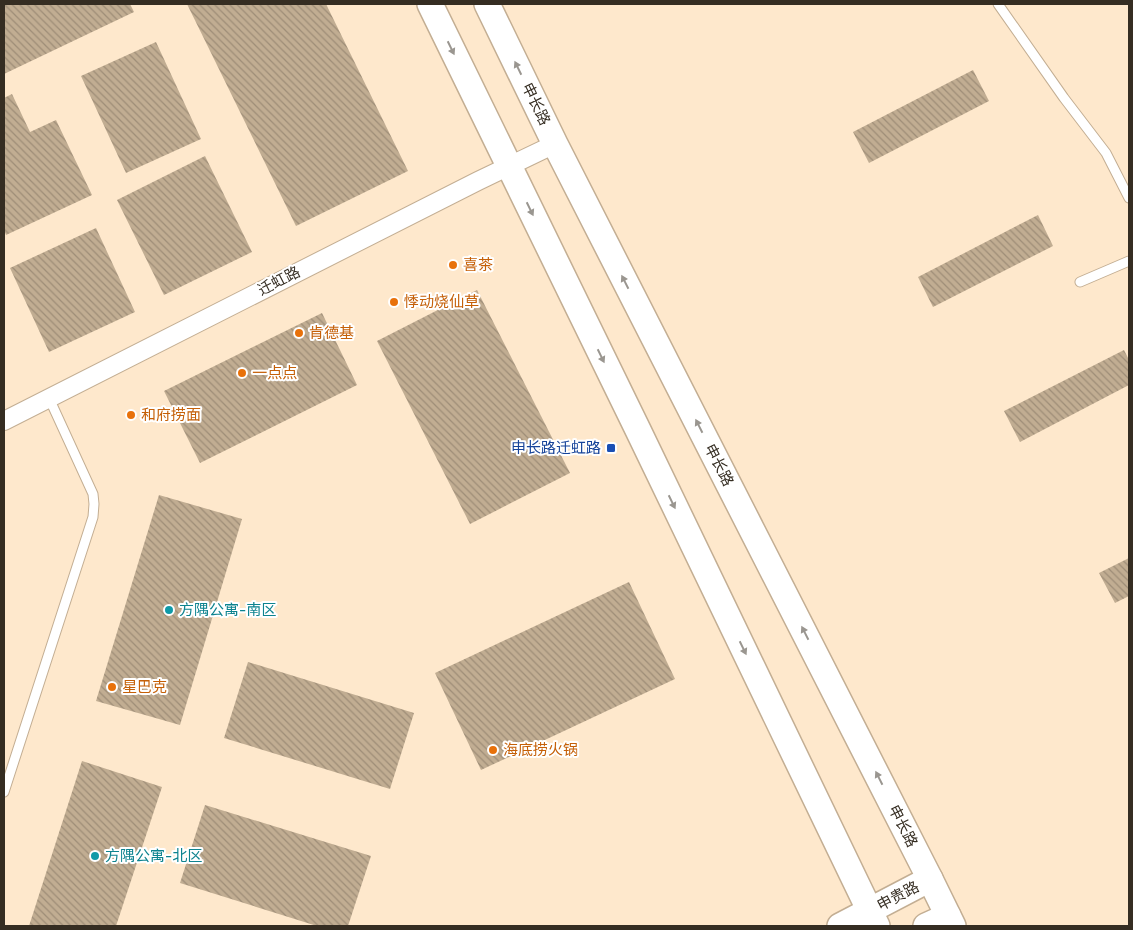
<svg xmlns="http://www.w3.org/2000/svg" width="1133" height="930" font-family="Rubik,'Noto Sans SC',sans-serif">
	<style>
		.building { fill: url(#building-back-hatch) }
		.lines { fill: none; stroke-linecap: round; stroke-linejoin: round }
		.lane-casing { stroke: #c3ae93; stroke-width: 11 }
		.street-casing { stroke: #c3ae93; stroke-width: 20 }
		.secondary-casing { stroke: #c3ae93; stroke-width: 28 }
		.lane { stroke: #fff; stroke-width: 9 }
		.street { stroke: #fff; stroke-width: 18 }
		.secondary { stroke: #fff; stroke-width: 25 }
		.oneway { fill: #9a9690 }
		.food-dot { fill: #e8710a; stroke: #fff; stroke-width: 2 }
		.transit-dot { fill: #1a4fb4; stroke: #fff; stroke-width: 2 }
		.culture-dot { fill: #0f9aa8; stroke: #fff; stroke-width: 2 }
		.labels { text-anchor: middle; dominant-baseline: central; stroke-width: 4; stroke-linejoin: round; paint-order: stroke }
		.street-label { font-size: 15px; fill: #352d22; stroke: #fff }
		.food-label { font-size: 15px; fill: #c56008; stroke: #fff; text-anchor: start }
		.transit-label { font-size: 15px; fill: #164399; stroke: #fff; text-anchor: end }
		.culture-label { font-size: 15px; fill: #0d838f; stroke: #fff; text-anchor: start }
	</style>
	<defs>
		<pattern id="building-back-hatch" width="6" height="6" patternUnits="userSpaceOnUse" patternTransform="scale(1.25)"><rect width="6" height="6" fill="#c1ad92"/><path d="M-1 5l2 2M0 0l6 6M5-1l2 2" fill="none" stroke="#9e8d77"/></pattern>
	</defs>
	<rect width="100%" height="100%" fill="#fee8cc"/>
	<g class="building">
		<path d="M4,4h126l4,8 -130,62z"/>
		<path d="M187,4h139l82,167 -112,55z"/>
		<path d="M156,42l45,97 -75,34 -45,-97z"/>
		<path d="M973,70l16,31 -120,62 -16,-31z"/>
		<path d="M12,94l18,38 26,-12 36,75 -86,40 -2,-5v-132z"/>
		<path d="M205,156l47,96 -88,43 -47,-95z"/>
		<path d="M1038,215l15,31 -120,61 -15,-30z"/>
		<path d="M96,228l39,84 -86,40 -39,-84z"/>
		<path d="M477,290l93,183 -100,51 -93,-183z"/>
		<path d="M322,313l35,72 -157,78 -36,-72z"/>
		<path d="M1124,350l5,10v25l-109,57 -16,-31z"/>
		<path d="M159,495l83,24 -62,206 -84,-24z"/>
		<path d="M1129,558v38l-14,7 -16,-30z"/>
		<path d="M629,582l46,97 -194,91 -46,-97z"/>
		<path d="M248,662l166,51 -24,76 -166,-51z"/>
		<path d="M82,761l80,26 -46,139h-87z"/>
		<path d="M205,805l166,51 -23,70h-31l-137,-43z"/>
	</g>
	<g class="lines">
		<defs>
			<g id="lane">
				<path d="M998,4l66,94 42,55 23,45"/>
				<path d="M1080,282l49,-21"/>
				<path d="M4,792l89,-275 1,-13 -1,-10 -44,-96"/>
			</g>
			<path id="street" d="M4,421l474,-240 77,-37"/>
			<g id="secondary">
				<path d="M430,4l208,426 239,496"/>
				<path d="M487,4l68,140 375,735 23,47"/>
				<path d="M840,926l90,-47"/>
				<path d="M926,926l22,-10"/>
			</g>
		</defs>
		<use href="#lane" class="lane-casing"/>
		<use href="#street" class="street-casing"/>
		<use href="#secondary" class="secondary-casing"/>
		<use href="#lane" class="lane"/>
		<use href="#street" class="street"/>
		<use href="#secondary" class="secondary"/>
	</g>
	<defs><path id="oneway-solid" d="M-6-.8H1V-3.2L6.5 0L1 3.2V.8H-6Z" transform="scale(1.25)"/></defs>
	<g class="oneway">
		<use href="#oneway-solid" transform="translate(451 48) rotate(64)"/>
		<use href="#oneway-solid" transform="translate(518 68) rotate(-116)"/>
		<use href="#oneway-solid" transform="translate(530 209) rotate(64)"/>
		<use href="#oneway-solid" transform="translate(625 282) rotate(-117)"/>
		<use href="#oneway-solid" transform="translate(601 356) rotate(64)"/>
		<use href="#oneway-solid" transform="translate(699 426) rotate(-117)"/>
		<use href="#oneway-solid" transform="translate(672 502) rotate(64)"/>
		<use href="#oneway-solid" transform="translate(805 633) rotate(-117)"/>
		<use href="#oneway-solid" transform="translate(743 648) rotate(64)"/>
		<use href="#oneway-solid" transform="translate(879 778) rotate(-117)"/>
	</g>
	<g class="food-dot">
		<circle cx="453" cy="265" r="5"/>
		<circle cx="394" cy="302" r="5"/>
		<circle cx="299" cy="333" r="5"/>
		<circle cx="242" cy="373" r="5"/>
		<circle cx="131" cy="415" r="5"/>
		<circle cx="112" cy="687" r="5"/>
		<circle cx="493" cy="750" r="5"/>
	</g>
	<rect class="transit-dot" x="606" y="443" width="10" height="10" rx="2.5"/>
	<g class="culture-dot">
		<circle cx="169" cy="610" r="5"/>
		<circle cx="95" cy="856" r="5"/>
	</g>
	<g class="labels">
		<g class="street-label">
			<text transform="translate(536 104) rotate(64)">申长路</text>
			<text transform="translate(279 281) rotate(-27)">迁虹路</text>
			<text transform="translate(719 465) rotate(63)">申长路</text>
			<text transform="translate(903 826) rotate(63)">申长路</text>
			<text transform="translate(898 896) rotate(-28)">申贵路</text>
		</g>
		<g class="food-label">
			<text x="463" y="265">喜茶</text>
			<text x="404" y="302">悸动烧仙草</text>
			<text x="309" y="333">肯德基</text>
			<text x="252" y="373">一点点</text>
			<text x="141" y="415">和府捞面</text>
			<text x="122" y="687">星巴克</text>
			<text x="503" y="750">海底捞火锅</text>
		</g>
		<g class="transit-label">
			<text x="601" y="448">申长路迁虹路</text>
		</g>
		<g class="culture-label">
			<text x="179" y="610">方隅公寓-南区</text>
			<text x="105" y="856">方隅公寓-北区</text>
		</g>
	</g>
	<rect width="1133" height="930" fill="none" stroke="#352d22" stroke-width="10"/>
</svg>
